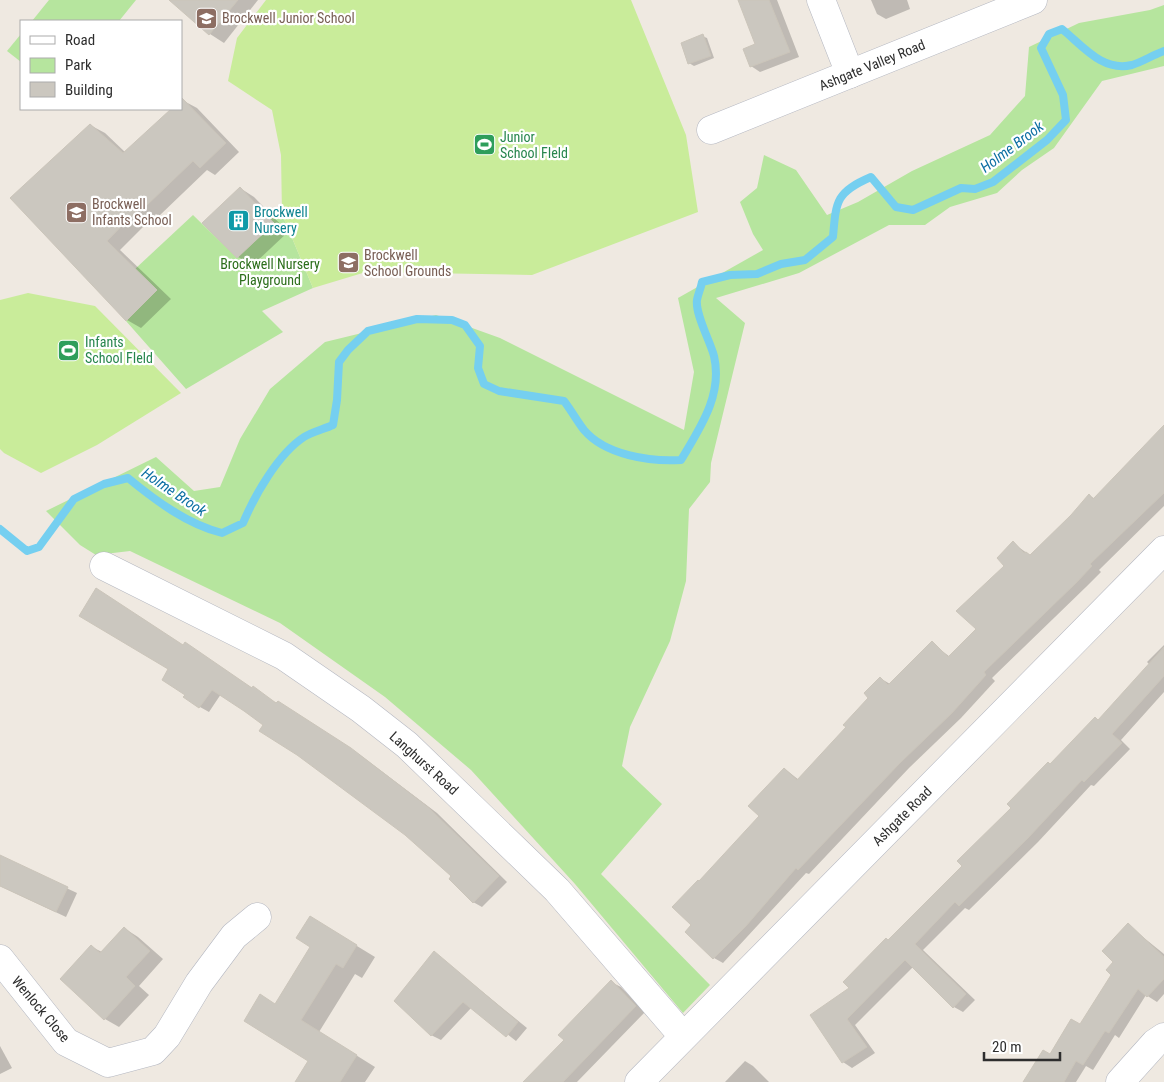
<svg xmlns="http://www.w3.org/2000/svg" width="1164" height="1082" font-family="'Roboto Condensed',sans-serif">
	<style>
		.green { fill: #b6e59e }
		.pitch { fill: #c9ec9a }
		.shadow { fill: #0003 }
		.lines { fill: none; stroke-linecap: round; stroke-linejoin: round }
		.stream { stroke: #75cff0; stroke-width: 8 }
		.building { fill: #cbc7bf; stroke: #cbc5ba }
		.minor-casing { stroke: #b4b7c1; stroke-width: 29 }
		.minor { stroke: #fff; stroke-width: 28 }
		.labels { text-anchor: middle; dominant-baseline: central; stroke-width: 4.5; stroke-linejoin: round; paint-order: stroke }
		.education-label { font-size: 14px; fill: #785e54; stroke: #fff; text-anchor: start }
		.street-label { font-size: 14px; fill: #2e2e2e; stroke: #fff }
		.leisure-label { font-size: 14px; fill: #27864d; stroke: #fff; text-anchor: start }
		.culture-label { font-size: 14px; fill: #0d838f; stroke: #fff; text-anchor: start }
		.park-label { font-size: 14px; fill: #2c6e1b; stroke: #fff }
		.water-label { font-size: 15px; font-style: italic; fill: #0d6fa3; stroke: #fff }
	</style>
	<rect width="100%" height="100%" fill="#efe9e1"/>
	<g class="green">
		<path d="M49,0h87l-17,21h-87z"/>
		<path d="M1164,5v61l-62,15 -48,67 -32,22 -25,23 -47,14 -25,18h-36l-90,48 -83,25 29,25 -34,140 -1,19 -21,27 -3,72 -16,60 -40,86 -8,39 40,38 -61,70 109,111 -27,28 -108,-129 -104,-114 -86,-73 -105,-74 -150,-72 -34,4 -16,-10 -34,-34 110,-54 38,34 26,-4 20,-48 30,-50 55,-47 111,-27 64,23 184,92 10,-58 -16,-74 85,-48 -10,-16 -13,-32 17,-14 7,-33 32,15 31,45 31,-13 54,-31 78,-36 35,-39 4,-49 50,-24 71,-13z"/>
		<path d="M21,34v28l-14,-11z"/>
		<path d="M282,214l31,74 -51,23 21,21 -97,57 -60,-68 31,-31 -22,-21 58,-54 44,43 37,-34 -5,-6z"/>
	</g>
	<g class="pitch">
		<path d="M266,0h365l55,135 12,77 -166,63 -166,-3 -53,16 -31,-74 -1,-59 -9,-45 -44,-29 9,-43z"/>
		<path d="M28,293l67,13 86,87 -84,52 -56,28 -37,-20 -4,-4v-149z"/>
	</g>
	<g class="shadow">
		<path d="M170,0h88l-34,43 -14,-9z"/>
		<path d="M740,0h37l22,57 -39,15 -9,-6 5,-21z"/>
		<path d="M871,0h36l3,9 -24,10 -9,-5z"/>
		<path d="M702,36l5,2 7,20 -20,8 -5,-3z"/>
		<path d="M182,100l15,8 42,44 -24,23 -8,-5 -48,46 -3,-2 -36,36 51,49 -30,29 -14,-8 -115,-122 78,-73 15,8 21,20 47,-44h8z"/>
		<path d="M240,188l14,9 34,35 -35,33 -15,-8 -34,-34z"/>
		<path d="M1164,427v79l-65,64 2,2 -15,15 -94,91 3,3 -34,37 -52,50 -100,106 -3,-1 -83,90 -9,-5 -21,-33 7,-43 61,-66 24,-47 14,11 49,-53 22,-30 10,-19 10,6 42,-41 18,14 28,-28 35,-86 18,13 41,-40 17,-21 6,4z"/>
		<path d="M1164,645v47l-43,48 9,9 -36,37 -3,-1 -53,57 -69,68 -4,-2 -42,42 52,50 -12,12 -9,-5 -41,-40 -58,58 20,28 -23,15 -9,-6 -31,-46 39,-28 38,-47 75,-75 87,-101 48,-44 51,-56 -3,-3z"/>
		<path d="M184,646l176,109 77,58 70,69 -25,25 -9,-5 -20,-26 -47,-42 -142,-109 -43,-31 -12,18 -9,-5 -13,-13z"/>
		<path d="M0,857l77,36 -11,24 -66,-31z"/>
		<path d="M1128,925l36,29v40l-7,8 -11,-7 -27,43 -4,-3 -22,35 -7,-4 -10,16h-51l55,-56 33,-51 2,-13z"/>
		<path d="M124,928l14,9 25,22 -24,27 10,9 -30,32 -14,-8 -13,-72 10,5z"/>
		<path d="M329,929l46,28 -13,21 -7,-4 -36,58 56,35 -10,15h-69l14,-21 -34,-56z"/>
		<path d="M435,953l92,75 -11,13 -44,-34 -31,33 -10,-5z"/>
		<path d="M611,982l10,5 24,25 -68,70h-52l41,-42z"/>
		<path d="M0,1046l12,22 -12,6z"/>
		<path d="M745,1061l8,5 16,16h-44z"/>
	</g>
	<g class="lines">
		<path class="stream" d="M0,529l27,22 12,-4 35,-48 30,-15 24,-6c28,23 59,46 94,55l21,-10c12,-28 35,-69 61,-86 8,-5 20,-8 29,-12l4,-25 2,-38 9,-12 20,-19 49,-12 35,1 13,5 15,21 -2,22 6,16 15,7 65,10c7,9 13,20 20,29 21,25 66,32 97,30 19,-32 42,-65 33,-104 -4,-15 -19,-42 -17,-56 1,-6 4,-12 5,-18l28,-7 27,-1 24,-10 24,-4 28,-23c3,-36 3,-45 38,-60l25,30 17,3 48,-22 14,1 18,-7 54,-42 19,-20 -3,-25 -22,-47 8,-14 13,-5c21,17 40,43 70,36 10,-3 21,-10 32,-14"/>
	</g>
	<g class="building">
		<path d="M169,0h69l-29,35z"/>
		<path d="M738,0h31l21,52 -40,15 -7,-18 12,-5z"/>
		<path d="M703,34l8,22 -23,8 -7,-21z"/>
		<path d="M182,98l44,45 -26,25 -7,-7 -49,47 -3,-2 -34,35 50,49 -31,31 -116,-123 80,-74 33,29 48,-44h10z"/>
		<path d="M240,187l34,36 -37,35 -35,-35z"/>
		<path d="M1164,425v68l-74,71 2,2 -15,16 -93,90 2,3 -34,38 -52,50 -102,107 -2,-2 -50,58 -33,33 -28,-27 6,-7 -19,-18 26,-27 1,1 60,-65 -11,-10 36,-38 13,12 49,-53 -3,-2 25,-27 -4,-5 16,-16 8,8 44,-44 16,16 28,-28 -20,-18 48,-45 -7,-8 16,-17 11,12 2,-1 4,3 41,-40 18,-21 4,5z"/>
		<path d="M96,588l87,57 2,-3 67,46 1,-2 23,17 2,-2 73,47 77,59 71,69 -26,27 -24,-24 2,-3 -46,-41 -108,-80 -38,-24 4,-6 -19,-14 -32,-21 -13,18 -16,-11 2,-2 -23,-15 6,-11 -89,-53z"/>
		<path d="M1164,647v29l-52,58 10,9 -38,39 -2,-2 -53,57 -70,69 -4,-4 -40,42 51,50 -13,14 -48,-48 -58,59 20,28 -25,16 -32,-48 39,-27 -6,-6 43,-44 2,2 74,-74 -5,-5 54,-53 -4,-4 41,-42 2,2 45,-47 3,3z"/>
		<path d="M0,855l68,32 -12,25 -56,-26z"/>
		<path d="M310,916l47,29 -14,23 -7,-4 -35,56 56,35 -17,27h-45l13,-21 -64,-40 16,-27 15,10 35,-57 -14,-9z"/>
		<path d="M1128,923l36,34v22l-17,18 -9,-8 -29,44 -4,-2 -22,34 -7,-4 -12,21h-41l20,-32 7,4 21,-35 9,5 31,-49 -5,-5 7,-8 -11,-11z"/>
		<path d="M124,927l26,24 -24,26 9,9 -31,34 -44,-41 31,-34 9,8z"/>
		<path d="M434,951l84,71 -12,15 -43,-35 -32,34 -37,-35z"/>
		<path d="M611,980l25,26 -73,76h-40l41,-42 -6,-5z"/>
	</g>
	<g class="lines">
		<defs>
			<g id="minor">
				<path d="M821,0l29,74"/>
				<path d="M711,130l322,-130"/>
				<path d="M104,566l180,90 77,53 46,36 150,145 126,146"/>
				<path d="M0,959l66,83 42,21 45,-12 14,-15 32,-53 35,-47 23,-19"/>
				<path d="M639,1082l525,-532"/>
				<path d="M1120,1082l35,-39 9,-6"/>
			</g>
		</defs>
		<use href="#minor" class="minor-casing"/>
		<use href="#minor" class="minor"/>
	</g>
	<defs>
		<symbol id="school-square" viewBox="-11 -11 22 22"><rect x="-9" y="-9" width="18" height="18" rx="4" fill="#8d6e63" stroke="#fff"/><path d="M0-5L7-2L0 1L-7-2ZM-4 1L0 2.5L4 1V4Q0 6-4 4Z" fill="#fff"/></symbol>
		<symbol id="stadium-square" viewBox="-11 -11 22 22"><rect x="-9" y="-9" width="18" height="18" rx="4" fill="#2e9e5b" stroke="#fff"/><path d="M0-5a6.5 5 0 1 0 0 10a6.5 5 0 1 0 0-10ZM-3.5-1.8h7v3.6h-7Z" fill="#fff"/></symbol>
		<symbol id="building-square" viewBox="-11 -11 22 22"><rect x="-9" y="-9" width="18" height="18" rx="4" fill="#0f9aa8" stroke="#fff"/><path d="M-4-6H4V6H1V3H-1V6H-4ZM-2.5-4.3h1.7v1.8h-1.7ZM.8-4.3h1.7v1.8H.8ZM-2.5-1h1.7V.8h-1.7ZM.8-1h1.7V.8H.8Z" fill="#fff"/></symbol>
	</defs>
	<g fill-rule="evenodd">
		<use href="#school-square" x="194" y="6" width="25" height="25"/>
		<use href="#stadium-square" x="472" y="132" width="25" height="25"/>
		<use href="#school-square" x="64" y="200" width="25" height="25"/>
		<use href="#building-square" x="226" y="208" width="25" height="25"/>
		<use href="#school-square" x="336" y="250" width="25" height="25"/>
		<use href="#stadium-square" x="56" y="338" width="25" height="25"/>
	</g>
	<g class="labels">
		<g class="education-label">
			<text x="222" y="18">Brockwell Junior School</text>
			<text x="92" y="204">Brockwell<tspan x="92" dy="16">Infants School</tspan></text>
			<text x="364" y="255">Brockwell<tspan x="364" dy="16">School Grounds</tspan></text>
		</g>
		<g class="street-label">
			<text transform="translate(872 65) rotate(-22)">Ashgate Valley Road</text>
			<text transform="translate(424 763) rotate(42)">Langhurst Road</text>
			<text transform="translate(902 816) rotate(-45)">Ashgate Road</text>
			<text transform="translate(41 1009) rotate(50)">Wenlock Close</text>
		</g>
		<g class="leisure-label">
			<text x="500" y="137">Junior<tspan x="500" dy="16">School FIeld</tspan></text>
			<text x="85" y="342">Infants<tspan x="85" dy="16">School FIeld</tspan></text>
		</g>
		<g class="culture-label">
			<text x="254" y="212">Brockwell<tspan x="254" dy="16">Nursery</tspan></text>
		</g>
		<g class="park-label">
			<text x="270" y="264">Brockwell Nursery<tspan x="270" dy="16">Playground</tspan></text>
		</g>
		<g class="water-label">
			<text transform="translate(1012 147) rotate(-37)">Holme Brook</text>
			<text transform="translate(174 492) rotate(34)">Holme Brook</text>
		</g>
	</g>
	<rect x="20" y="20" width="162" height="90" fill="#ffffff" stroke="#ababab"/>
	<rect x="30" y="36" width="25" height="8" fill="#ffffff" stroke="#ababab"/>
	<text x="65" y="45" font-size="15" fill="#2e2e2e">Road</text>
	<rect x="30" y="58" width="25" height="15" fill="#b6e59e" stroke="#ababab"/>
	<text x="65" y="70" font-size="15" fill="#2e2e2e">Park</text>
	<rect x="30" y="82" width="25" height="15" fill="#cbc7bf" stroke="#ababab"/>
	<text x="65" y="95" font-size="15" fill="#2e2e2e">Building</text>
	<path d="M984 1052v8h76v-8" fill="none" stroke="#2e2e2e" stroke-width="2.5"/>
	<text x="992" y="1052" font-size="15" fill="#2e2e2e" stroke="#ffffff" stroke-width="4" paint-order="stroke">20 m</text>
</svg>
